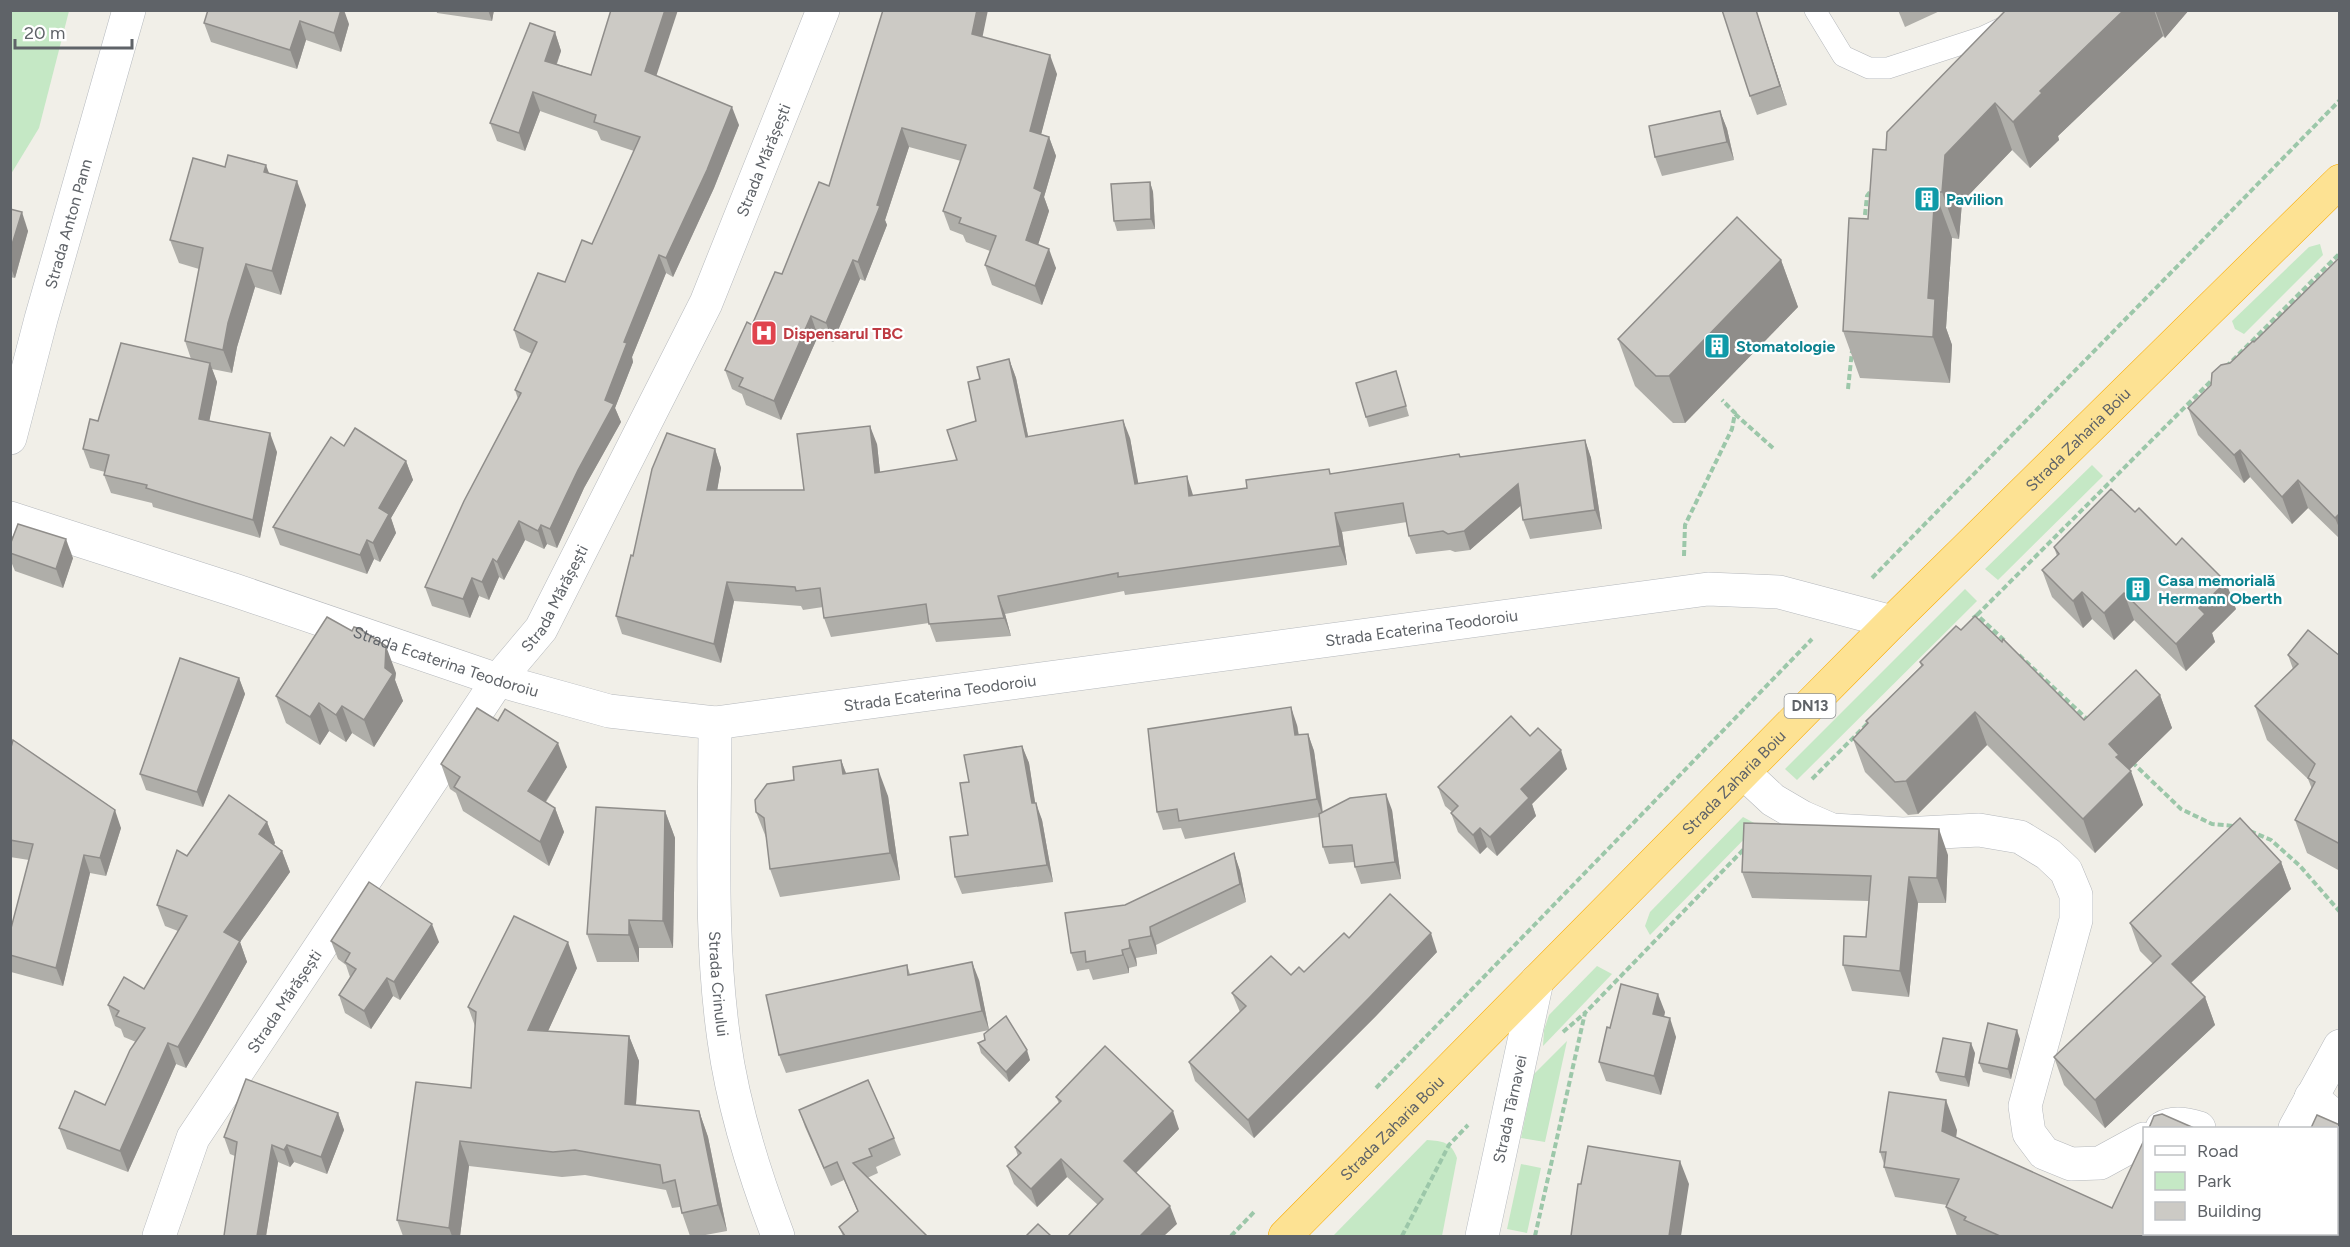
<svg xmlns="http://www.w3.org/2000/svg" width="2350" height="1247" font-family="Figtree,sans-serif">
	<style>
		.green { fill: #c5e8c5 }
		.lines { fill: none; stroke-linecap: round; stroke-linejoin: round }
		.lane-casing { stroke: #b5b8bc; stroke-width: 22 }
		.street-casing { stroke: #b5b8bc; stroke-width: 34 }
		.secondary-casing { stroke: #b6babf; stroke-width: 34 }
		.highway-casing { stroke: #f9ab00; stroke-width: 34 }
		.path { stroke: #9cc7a9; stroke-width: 4; stroke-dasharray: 6 3; stroke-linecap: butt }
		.lane { stroke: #fff; stroke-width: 21 }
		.street { stroke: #fff; stroke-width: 33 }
		.secondary { stroke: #fff; stroke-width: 33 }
		.highway { stroke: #fde293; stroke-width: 33 }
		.wall { fill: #afaea9 }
		.shaded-wall { fill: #8f8d8a }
		.building { fill: #cccac5; stroke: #8f8d8a; stroke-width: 1.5 }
		.labels { text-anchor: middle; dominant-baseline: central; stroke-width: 4.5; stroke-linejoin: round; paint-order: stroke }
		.shield { fill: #fff; stroke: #8f9295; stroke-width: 1.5 }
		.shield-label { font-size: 15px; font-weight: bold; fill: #5f6368 }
		.street-label { font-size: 16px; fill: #5f6368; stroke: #fff }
		.culture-label { font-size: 16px; font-weight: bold; fill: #0d838f; stroke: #fff; text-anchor: start }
		.health-label { font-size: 16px; font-weight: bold; fill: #be3a42; stroke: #fff; text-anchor: start }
	</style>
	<rect width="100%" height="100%" fill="#f1efe8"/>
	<g class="green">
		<path d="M11,10l58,1 -30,117 -28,46z"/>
		<path d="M2320,244l3,11 -79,79 -9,-5 -3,-8 77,-74z"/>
		<path d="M2092,465l11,11 -105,104 -13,-11z"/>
		<path d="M1965,589l12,12 -180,179 -12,-11z"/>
		<path d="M1743,817l15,8 -108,110 -5,-9 5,-14z"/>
		<path d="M1597,966l15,8 -69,72 1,-16 5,-15z"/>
		<path d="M1567,1041l-22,101 -24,-4 13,-64z"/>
		<path d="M1427,1140c16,1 24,2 30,18l-15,78h-109z"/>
		<path d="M1521,1164l20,4 -14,65 -20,-4z"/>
	</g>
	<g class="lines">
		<defs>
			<path id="lane" d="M1815,10l28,46 26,12h19l95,-31 57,-27"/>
			<g id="street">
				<path id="s1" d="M10,518l224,72 264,90 111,31 106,12 993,-134 71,3 113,30"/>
				<path id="s2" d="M715,723c0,105 -6,212 9,317 9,67 30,133 54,196"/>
				<path d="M1744,773l29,27 29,17 30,13 71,4 76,-4 41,7 28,17 18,17 10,24v25l-51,186 4,27 15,20 27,11 29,-1 44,-24"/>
				<path d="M2311,1097l29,24"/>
				<path d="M2162,1128c11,-7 25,-4 37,0"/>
				<path d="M2295,1128l45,-82"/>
				<path d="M2237,1234l5,2"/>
				<path id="s3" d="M159,1236l34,-98 305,-458 43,-51 165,-326 117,-293"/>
			</g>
			<g id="secondary">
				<path id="s4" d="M10,438l31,-119 88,-309"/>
				<path id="s5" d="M1482,1236l55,-255"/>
			</g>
			<g id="highway">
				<path id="s6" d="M1285,1236l607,-614 448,-441"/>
			</g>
		</defs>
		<use href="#lane" class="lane-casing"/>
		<use href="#street" class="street-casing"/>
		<use href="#secondary" class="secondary-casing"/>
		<use href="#highway" class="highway-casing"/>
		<g class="path">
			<path d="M1864,224l3,-28 5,-7"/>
			<path d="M2226,367l114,-114"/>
			<path d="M1848,389l4,-38"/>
			<path d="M1735,414l38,34"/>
			<path d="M1684,556l1,-31 47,-96 3,-16 -13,-13"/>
			<path d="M1872,578l468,-478"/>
			<path d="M1977,615l237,-237"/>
			<path d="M1973,618l4,-3 28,26"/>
			<path d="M2019,655l69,65"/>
			<path d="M2132,762l49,47 31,15 22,2"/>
			<path d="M1812,779l58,-58"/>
			<path d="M2250,831l21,9 29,26 40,46"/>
			<path d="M1563,1032l22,-19"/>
			<path d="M1376,1088l436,-449"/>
			<path d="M1231,1236l24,-25"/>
			<path d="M1402,1236l47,-91 19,-20"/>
			<path d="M1535,1236l50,-223 161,-166"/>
		</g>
		<use href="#lane" class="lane"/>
		<use href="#street" class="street"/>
		<use href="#secondary" class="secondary"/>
		<use href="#highway" class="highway"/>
	</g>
	<g class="wall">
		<path d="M208,10l141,14 -8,28 -35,-12 -9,29 -86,-27 -7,-19z"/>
		<path d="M436,10h58l-2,11 -55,-8z"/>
		<path d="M1756,10l31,95 -30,10 -7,-19z"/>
		<path d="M1898,10h44l-37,17z"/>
		<path d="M2006,10h183l-24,28 -2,-2 -105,100 1,4 -29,28 -18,-18 -50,52 -3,37 -7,-1 -6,90 6,17 -2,38 -90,-5 -17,-47 25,-112 18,-69z"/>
		<path d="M555,32l6,19 -4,13 34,11 65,1 83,49 -25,63 -41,89 -7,-4 -34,84 1,5 -18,46 6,14 -37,66 -27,60 -10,-4 -3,5 -19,-9 -21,40 -5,-3 -10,23 -10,-4 -9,22 -38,-12 -7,-19 93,-188 -3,-9 17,-36 -12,-6 -6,-18 51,-48 27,-38 42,-93 -33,-11 -4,-9 -57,-20 -15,40 -28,-10 -7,-18z"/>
		<path d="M982,37l75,37 -16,60 8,3 7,19 -12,41 5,14 -11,34 18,23 -14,37 -50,-20 -7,-20 5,-14 -24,-9 -3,-7 -13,-5 -7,-19 18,-50 -52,-14 -24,73 2,5 -22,56 -5,-2 -27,63 -15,-6 -37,84 -35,-15 -4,-11 -10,-5 -7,-19 57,-96 47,-88z"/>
		<path d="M1720,111l7,18 7,31 -72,16 -7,-19z"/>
		<path d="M225,167l44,6 37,32 -25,90 -26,-8 -18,60 -5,26 -20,-4 5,13 -8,39 68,31 -17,86 -107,-31 -1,-4 -41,-10 -7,-18 1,-3 -15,-4 -7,-19 15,-28 93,-62 -6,-18 14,-72 -20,-6 -9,-23z"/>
		<path d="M1150,182l3,10 2,37 -38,2 -3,-10z"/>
		<path d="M10,209l18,22 -13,47 -5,-1z"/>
		<path d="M2340,257v282l-32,-31 -16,16 -42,-47 -6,6 -46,-48 -10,-27 23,-23 19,-22 24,-21z"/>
		<path d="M1781,260l17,47 -113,116h-12l-38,-37 -17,-47z"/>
		<path d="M1009,359l7,19 12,58 102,2 8,46 55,12 54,-8 84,-14 254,-34 6,18 11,71 -72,10 -7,-19 -2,-15 -51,45 -15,2 -5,-2 -34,4 -7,-18 -2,-14 -65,10 5,33 -222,30 -1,-4 -119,23 6,22 -75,6 -7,-19 -98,14 -7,-19 -1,-11 -20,3 -2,-4 -67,-5 -13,62 -99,-29 -6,-18 17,-60 82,-107 6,19 -4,22h87l73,-46 3,28 77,-12 19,-39 4,-42z"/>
		<path d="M1396,371l13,45 -40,11 -3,-10z"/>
		<path d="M344,446l62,15 7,19 -22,38 5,15 -16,29 -6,-3 -7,15 -87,-29 -7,-18z"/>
		<path d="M10,545l63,13 -10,30 -48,-17 -5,-12z"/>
		<path d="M2054,547l182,62 -24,24 3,9 -29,29 -52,-51 -20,20 -22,-21 -9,9 -31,-31 -10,-27 15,-14z"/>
		<path d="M1961,630l41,12 82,78 76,-25 12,33 -43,42 14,35 -48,48 -108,-108 -69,69 -10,1 -43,-43 -12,-33 14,-15 -1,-3 55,-55 -1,-4z"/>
		<path d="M2288,655l52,1v215l-33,-18 -12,-33 17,-31 -4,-10 -41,-39 -12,-34 38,-37z"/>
		<path d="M396,673l-1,7 8,21 -29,46 -22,-14 -6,9 -17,-11 -9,14 -34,-22 -10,-27z"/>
		<path d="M239,678l6,16 -42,113 -57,-17 -6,-16z"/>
		<path d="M1297,725l2,10 9,-1 6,17 9,61 69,-2 9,69 -40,5 -6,-17 -1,-5 -25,2 -6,-17 -4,-30 -134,22 -4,-11 -18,2 -6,-18z"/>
		<path d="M1530,736l37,33 -35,35 4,12 -39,40 -10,-9 -7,7 -22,-22 -7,-19 1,-1 -7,-6 -7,-19z"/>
		<path d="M1022,746l7,17 6,40 7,17 11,62 -91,12 -7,-17 13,-42 1,-53z"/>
		<path d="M10,751l111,77 -15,48 -16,-3 -27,113 -52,-14 -1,-3v-37l19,-72 -19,-3z"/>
		<path d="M841,760l5,13 42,23 12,84 -120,17 -10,-28 -3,-29 -11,-28 38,-32z"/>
		<path d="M441,764l126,3 -21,35 9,6 9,24 -15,34 -86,-55 -7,-18 -6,-4z"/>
		<path d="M665,811l10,27 -2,110h-34v14h-42l-10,-28z"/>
		<path d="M267,822l8,21 -1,2 8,6 8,21 -50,70 7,20 -61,106 -10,-4 -48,108 -61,-23 -8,-21 46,-23 31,-63 -12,-5 -3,-8 -6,-3 -7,-21 36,-16 34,-58 -13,-5 -8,-21 30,-49z"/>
		<path d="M1234,853l6,18 6,31 -90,43 1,9 -21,4 1,8 -8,2v5l-36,7 -4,-11 -12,2 -6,-18 54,-48z"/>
		<path d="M1948,855l-2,48h-28l-9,94 -57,-6 -9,-26 23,-28 3,-36 -117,-3 -10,-26z"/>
		<path d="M2281,862l10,27 -100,94 14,14 10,28 -110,103 -41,-43 -10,-28 99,-93 -13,-13 -10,-28z"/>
		<path d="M1349,938l88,14 -62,65 -121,121 -59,-57 -6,-19 51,-50 -8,-19 72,-21z"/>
		<path d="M331,941l108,1 -39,58 -7,-4 -22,33 -26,-16 -6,-18 11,-18 -4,-12 -8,-6z"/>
		<path d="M907,965l3,9 69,6 10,50 -203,43 -7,-18z"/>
		<path d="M577,968l-29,63 81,5 10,25 -3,44 63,6 9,26 19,94 -27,5h-10l-10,-29 -8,1 -6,-18 -81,-15 -23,2 -93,-11 -9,70h-57l-6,-16 74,-132 4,-62 -7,-19z"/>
		<path d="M1665,1012l-1,5 12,20 -15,58 -55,-14 -7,-19 11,-34z"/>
		<path d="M2020,1039l-9,40 -28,-7 -4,-9z"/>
		<path d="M978,1043l52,17 -21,22 -28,-29z"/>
		<path d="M1975,1053l-6,34 -29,-6 -4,-9z"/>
		<path d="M1056,1097l123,32 -43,44 41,51 -79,-19 -31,-28 -30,30 -23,-23 -7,-18 11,-10 -3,-9 44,-44z"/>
		<path d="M799,1110l95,28 7,17 -25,12 2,6 -11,5 60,58h-84l-4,-9 19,-15 -14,-32 -13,6 -26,-59z"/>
		<path d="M338,1113l6,17 -17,44 -33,-12 -4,5 -12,-5 -12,74h-42l11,-80 -5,-2 -6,-17z"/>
		<path d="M2340,1125v111l-3,-3v-105z"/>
		<path d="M1957,1130l-1,8 156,70 90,28h-245l-11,-29 1,-2 -52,-8 -11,-30v-3l-4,-12z"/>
	</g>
	<g class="shaded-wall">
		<path d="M341,10h3l5,14 -8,28 -7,-19z"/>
		<path d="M488,10h6l-2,11z"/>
		<path d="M665,10h13l-26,79 -7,-18z"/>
		<path d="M977,10h11l-9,44 -7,-20z"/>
		<path d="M1756,10l31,95 -7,-19z"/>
		<path d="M2124,10h30l9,26 -105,100 1,4 -29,28 -17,-46 27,-31z"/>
		<path d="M2155,10h34l-24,28z"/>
		<path d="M300,21l6,19 -9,29 -7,-19z"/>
		<path d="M555,32l6,19 -10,28 -6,-18z"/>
		<path d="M1050,55l7,19 -20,76 -7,-19z"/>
		<path d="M533,92l7,19 -15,40 -6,-18z"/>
		<path d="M1995,103l17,47 -50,52 -3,37 -17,-47 3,-37z"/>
		<path d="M732,107l7,18 -25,63 -41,89 -7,-19z"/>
		<path d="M1720,111l7,18 7,31 -7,-18z"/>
		<path d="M902,128l7,19 -24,73 2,5 -22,56 -7,-19z"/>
		<path d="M1049,137l7,19 -12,41 5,14 -16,49 -7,-20 8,-52z"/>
		<path d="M266,165l9,24 -11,-17z"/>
		<path d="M297,181l9,24 -25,90 -9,-24z"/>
		<path d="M1150,182l3,10 2,37 -4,-10z"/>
		<path d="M1935,192l17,46 -6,90 6,17 -2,38 -17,-46 -5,-39z"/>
		<path d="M22,212l6,19 -13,47 -5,-12v-15z"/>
		<path d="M1049,249l7,19 -14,37 -7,-19z"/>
		<path d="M659,255l7,18 -34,84 1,5 -18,46 6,14 -37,66 -27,60 -7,-19 55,-129 19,-58z"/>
		<path d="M853,260l7,19 -27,63 -7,-19z"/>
		<path d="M1781,260l17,47 -113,116 -16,-47z"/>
		<path d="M246,264l9,23 -18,60 -5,26 -9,-23 5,-27z"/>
		<path d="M811,316l7,20 -37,84 -7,-19z"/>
		<path d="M1009,359l7,19 16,77 -6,-18z"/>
		<path d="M210,363l7,19 -11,56 -7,-19z"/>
		<path d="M1123,420l7,18 12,65 -7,-19z"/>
		<path d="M870,426l7,18 5,47 -7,-18z"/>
		<path d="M270,433l7,19 -17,86 -7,-18z"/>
		<path d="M1585,440l6,18 11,71 -7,-19z"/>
		<path d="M715,449l6,19 -7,41 -7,-19z"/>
		<path d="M2240,450l10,27 -6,6 -10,-28z"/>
		<path d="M406,461l7,19 -22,38 5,15 -16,29 -7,-19 6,-35z"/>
		<path d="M1187,476l6,19 3,20 -7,-19z"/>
		<path d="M2298,480l10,28 -16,16 -10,-27z"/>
		<path d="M1518,484l7,18 -55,48 -6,-19z"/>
		<path d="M1335,513l7,19 5,33 -7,-19z"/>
		<path d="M2340,513v17l-5,-12z"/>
		<path d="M519,521l6,19 -21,40 -7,-18z"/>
		<path d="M541,525l6,19 -3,5 -6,-18z"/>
		<path d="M66,539l7,19 -10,30 -7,-19z"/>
		<path d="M367,540l7,19 -7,15 -7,-19z"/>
		<path d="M493,559l6,18 -10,23 -7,-18z"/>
		<path d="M472,578l7,18 -9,22 -7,-19z"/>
		<path d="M727,582l7,19 -13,62 -7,-19z"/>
		<path d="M2226,582l10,27 -24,24 3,9 -29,29 -10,-27 23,-36z"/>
		<path d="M2082,592l10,27 -9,9 -10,-27z"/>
		<path d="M2124,593l10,27 -20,20 -10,-27z"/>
		<path d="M998,596l7,18 6,22 -7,-18z"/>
		<path d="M386,646l10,27 -1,7 8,21 -29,46 -10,-27 21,-52z"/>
		<path d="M239,678l6,16 -42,113 -6,-15z"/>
		<path d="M2160,695l12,33 -46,45 5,-2 12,34 -48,48 -12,-34 26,-75z"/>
		<path d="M319,703l10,28 -9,14 -10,-28z"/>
		<path d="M342,706l10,27 -6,9 -10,-27z"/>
		<path d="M1291,707l6,18 4,28 -6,-18z"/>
		<path d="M1975,712l12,33 -69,69 -12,-33z"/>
		<path d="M1308,734l6,17 9,66 -6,-18z"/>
		<path d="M558,743l9,24 -30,48 -9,-24z"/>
		<path d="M1022,746l7,17 9,58 -6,-18z"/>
		<path d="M1561,750l6,19 -35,35 4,12 -39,40 -7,-19 31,-48z"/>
		<path d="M841,760l10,27 -8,-13z"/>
		<path d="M878,769l10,27 12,84 -10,-27z"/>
		<path d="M1386,794l6,16 9,69 -6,-17z"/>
		<path d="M1036,803l6,17 11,62 -6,-17z"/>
		<path d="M555,808l9,24 -15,34 -9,-24z"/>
		<path d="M115,810l6,18 -15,48 -6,-18z"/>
		<path d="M665,811l10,27 -2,110 -10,-27z"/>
		<path d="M267,822l8,21 -8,12 -8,-21z"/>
		<path d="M1480,828l7,19 -7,7 -7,-19z"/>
		<path d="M1939,829l9,26 -2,48 -9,-25z"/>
		<path d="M282,851l8,21 -50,70 7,20 -61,106 -8,-21 46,-115z"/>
		<path d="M1234,853l6,18 6,31 -6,-18z"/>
		<path d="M84,855l6,18 -27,113 -7,-18z"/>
		<path d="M2281,862l10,27 -109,102 -10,-27z"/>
		<path d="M1909,877l9,26 -9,94 -9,-26z"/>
		<path d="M629,920l10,28v14l-10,-27z"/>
		<path d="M432,924l7,18 -39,58 -6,-18z"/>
		<path d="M1150,927l6,18 1,9 -6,-18z"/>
		<path d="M1431,933l6,19 -62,65 -121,121 -6,-18z"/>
		<path d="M1129,940l7,18 1,8 -7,-18z"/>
		<path d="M568,942l9,26 -40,87 -9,-25z"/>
		<path d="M1122,950l7,18v5l-6,-18z"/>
		<path d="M972,962l7,18 10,50 -7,-19z"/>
		<path d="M387,978l6,18 -22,33 -7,-18z"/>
		<path d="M1658,994l7,18 -5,21 -7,-19z"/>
		<path d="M2205,997l10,28 -110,103 -10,-28z"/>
		<path d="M1670,1018l6,19 -15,58 -7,-19z"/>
		<path d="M2017,1030l3,9 -9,40 -3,-10z"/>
		<path d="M629,1036l10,25 -5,69 -9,-26z"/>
		<path d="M168,1043l8,21 -48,108 -8,-21z"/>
		<path d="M1971,1043l4,10 -6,34 -4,-10z"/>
		<path d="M1027,1050l3,10 -21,22 -3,-10z"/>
		<path d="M1946,1100l11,30 -5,31 -10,-30z"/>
		<path d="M699,1111l9,26 19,94 -9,-26z"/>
		<path d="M1173,1111l6,18 -49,50 -6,-18z"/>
		<path d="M338,1113l6,17 -17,44 -6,-17z"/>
		<path d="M460,1141l9,25 -9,70h-8l-3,-8z"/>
		<path d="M272,1145l6,17 -12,74h-9z"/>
		<path d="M287,1145l7,17 -4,5 -6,-17z"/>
		<path d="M1061,1159l6,18 -30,30 -6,-18z"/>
		<path d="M1680,1161l9,23 -8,52h-12z"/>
		<path d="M1170,1206l7,18 -13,12h-24z"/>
		<path d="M2337,1226l3,10h-10l1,-3h6z"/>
		<path d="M2179,1233h24l-1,3h-23z"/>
	</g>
	<g class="building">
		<path d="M208,10h133l-7,23 -34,-12 -10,29 -86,-27z"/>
		<path d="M611,10h54l-20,61 87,36 -25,63 -41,88 -7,-3 -35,87 3,1 -22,57 9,4 -36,66 -28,59 -9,-4 -3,6 -19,-10 -22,41 -4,-3 -11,23 -10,-4 -9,21 -38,-12 39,-86 57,-108 -6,-3 22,-48 -23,-12 24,-57 27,9 17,-42 10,4 48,-107 -46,-15 2,-7 -63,-23 -14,41 -29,-10 40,-100 25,9 -10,29 46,14z"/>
		<path d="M883,10h94l-5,24 78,21 -20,76 19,6 -15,51 8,4 -16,48 23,9 -14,37 -50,-21 11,-29 -37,-13 2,-5 -18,-7 23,-66 -64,-17 -25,77 3,1 -22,56 -5,-2 -27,63 -15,-7 -37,85 -35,-15 4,-8 -18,-8 22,-48 5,3 23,-53 7,2 37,-92 10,4z"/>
		<path d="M1722,10h34l24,76 -30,10z"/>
		<path d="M2006,10h118l-84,81 2,2 -29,29 -18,-19 -50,52 -3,37h-7l-7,106 7,1 -2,38 -90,-6 6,-113 19,1 5,-70 13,1 1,-18z"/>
		<path d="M1720,111l7,31 -72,15 -6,-31z"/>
		<path d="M228,155l38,10 -2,7 33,9 -25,90 -26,-7 -18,59 -5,27 -38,-9 18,-93 -33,-8 23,-82 32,9z"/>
		<path d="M1150,182l1,37 -37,2 -3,-37z"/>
		<path d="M10,209l12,3 -12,39z"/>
		<path d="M1737,217l44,43 -112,116h-13l-38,-37z"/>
		<path d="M2340,257v256l-5,5 -37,-38 -16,17 -42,-47 -6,5 -46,-47 23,-23 1,-12 9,-8 9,-2 23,-22 1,1z"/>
		<path d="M121,343l89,20 -11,56 71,14 -17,87 -107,-32 1,-3 -43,-10 5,-20 -26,-6 7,-30 8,2z"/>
		<path d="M1009,359l17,78 97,-17 12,64 52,-8 2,20 58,-8 -1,-8 83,-11 1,5 129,-20 1,3 125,-17 10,70 -72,10 -5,-36 -54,47 -16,3 -5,-3 -34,5 -6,-33 -68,10 5,33 -222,31v-4l-120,23 6,22 -75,6 -3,-20 -102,14 -4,-30 -24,3 -1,-4 -68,-5 -13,62 -98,-28 15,-61 2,1 19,-87 15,-36 48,16 -8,41h97l-7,-56 73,-8 5,47 82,-13 -10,-30 29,-9 -8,-39 12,-3 -3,-12z"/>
		<path d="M1396,371l10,35 -40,11 -10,-34z"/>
		<path d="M355,428l51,33 -27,47 10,6 -16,29 -6,-3 -7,15 -87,-28 58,-90 13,9z"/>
		<path d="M2111,489l24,23 4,-4 37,37 6,-7 44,44 -27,26 6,6 -29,30 -52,-51 -20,20 -22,-21 -9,9 -31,-31 17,-16 -5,-7z"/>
		<path d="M18,524l48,15 -10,30 -46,-16v-8z"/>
		<path d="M1975,616l27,26 1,-3 81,81 52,-50 24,25 -51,49 10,11 -3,2 15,14 -48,48 -108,-107 -69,69 -11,1 -42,-43 15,-16 -2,-2 57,-56 -3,-3 36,-36 5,4z"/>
		<path d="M327,617l25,14 2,-4 6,2 26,17 -1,22 8,6 -29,46 -22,-14 -6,9 -17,-12 -9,14 -34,-21z"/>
		<path d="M2308,630l32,26v188l-45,-24 20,-38 -7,-4 7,-14 -60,-58 43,-42 -10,-9z"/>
		<path d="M180,658l59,20 -42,114 -57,-18z"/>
		<path d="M1291,707l4,28 13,-1 9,65 -138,22 -2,-12 -20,3 -9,-83z"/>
		<path d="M477,708l21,13 7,-12 53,34 -30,48 27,17 -15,34 -86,-55 6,-10 -19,-13z"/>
		<path d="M1511,716l19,20 8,-8 23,22 -40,39 8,9 -39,39 -10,-9 -7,7 -22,-22 7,-7 -20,-19z"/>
		<path d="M13,740l102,70 -15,48 -16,-3 -28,113 -46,-13v-23l23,-88 -23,-4v-89z"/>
		<path d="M1022,746l10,57h4l11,62 -92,12 -5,-40 18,-2 -8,-52 9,-1 -5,-27z"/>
		<path d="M841,760l2,14 35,-5 12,84 -120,16 -6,-51 -8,-6 -1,-12 12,-16 27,-4 -1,-13z"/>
		<path d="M1386,794l9,68 -40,5 -3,-22 -29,2 -4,-33 31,-16z"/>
		<path d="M229,795l38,27 -8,12 23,17 -58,81 16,9 -62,106 -10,-4 -48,108 -61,-23 16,-37 30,14 25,-55 15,-22 -29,-12 3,-5 -11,-6 16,-28 20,12 43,-73 -30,-11 20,-55 10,6z"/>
		<path d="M596,807l69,4 -2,110 -34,-1v15l-42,-1z"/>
		<path d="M2240,818l41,44 -109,102 33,33 -110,103 -41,-43 107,-101 -31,-33z"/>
		<path d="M1744,823l195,6 -2,49 -28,-1 -9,94 -57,-6 1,-29 22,1 5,-61 -129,-4z"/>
		<path d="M1234,853l6,31 -90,43 1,9 -22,4 1,8 -8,2 1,5 -37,7 -1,-11 -14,2 -6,-40 60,-8z"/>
		<path d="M369,882l63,42 -38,58 -7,-4 -23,33 -25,-16 17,-26 -11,-7 5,-9 -19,-12z"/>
		<path d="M1390,894l41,39 -62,65 -121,122 -59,-58 57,-56 -14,-13 39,-37 20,19 8,-8 5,5 40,-39 5,5z"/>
		<path d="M514,916l54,26 -40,88 101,6 -4,68 74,7 19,94 -36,8 -7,-33 -12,3 -3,-18 -85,-15 -22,2 -93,-11 -11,87 -52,-8 19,-138 55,6 5,-76 -8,-5z"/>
		<path d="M972,962l10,49 -203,44 -13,-60 141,-30 1,10z"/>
		<path d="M1621,984l37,10 -5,20 17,4 -16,58 -55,-14 8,-35 3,1z"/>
		<path d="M1006,1016l21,34 -21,22 -28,-29 7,-3 -1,-6z"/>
		<path d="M1988,1023l29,7 -9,39 -29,-6z"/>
		<path d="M1943,1038l28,5 -6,34 -29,-5z"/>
		<path d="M1105,1046l68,65 -49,50 46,45 -30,30h-72l35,-37 -42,-40 -30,30 -24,-23 14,-13 -6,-6 46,-46 -5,-4z"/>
		<path d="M246,1079l92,34 -17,44 -34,-12 -3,5 -12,-5 -15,91h-33l13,-94 -13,-5z"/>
		<path d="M868,1080l26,58 -25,11 3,7 -19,7 74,73h-82l-6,-9 19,-16 -21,-49 -13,6 -25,-58z"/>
		<path d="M1889,1092l57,8 -4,31 170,77 33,-70v95h34l-1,2h4l-1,1h-181l-36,-16 2,-3 -20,-10 13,-28 -75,-12 2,-15h-6z"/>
		<path d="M2162,1114l32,14h-45l5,-12z"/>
		<path d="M2317,1115l23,10 -1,100 -2,-2v-95h-26z"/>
		<path d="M1588,1146l92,15 -11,75h-98l7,-52h3z"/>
		<path d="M1038,1224l13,12h-25z"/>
		<path d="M2305,1233h26l-1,3h-26z"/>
	</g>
	<defs>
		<symbol id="building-square" viewBox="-11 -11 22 22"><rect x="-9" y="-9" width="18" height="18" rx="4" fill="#0f9aa8" stroke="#fff"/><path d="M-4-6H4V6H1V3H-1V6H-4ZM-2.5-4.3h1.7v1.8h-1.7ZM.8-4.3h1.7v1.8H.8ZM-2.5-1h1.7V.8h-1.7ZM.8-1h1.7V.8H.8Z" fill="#fff"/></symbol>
		<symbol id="hospital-square" viewBox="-11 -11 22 22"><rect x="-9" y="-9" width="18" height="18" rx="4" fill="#e0444e" stroke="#fff"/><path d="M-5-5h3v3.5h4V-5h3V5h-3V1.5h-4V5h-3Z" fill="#fff"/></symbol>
	</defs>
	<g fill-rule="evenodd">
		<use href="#building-square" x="1912" y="184" width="30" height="30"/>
		<use href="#hospital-square" x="749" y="318" width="30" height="30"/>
		<use href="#building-square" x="1702" y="331" width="30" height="30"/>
		<use href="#building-square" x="2123" y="574" width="30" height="30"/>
	</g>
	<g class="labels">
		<rect class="shield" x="1784.5" y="694" width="51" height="24" rx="4.5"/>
		<g class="shield-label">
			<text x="1810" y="706">DN13</text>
		</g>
		<g class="street-label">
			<text stroke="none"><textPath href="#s3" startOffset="1240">Strada Mărășești</textPath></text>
			<text stroke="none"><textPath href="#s4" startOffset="222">Strada Anton Pann</textPath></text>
			<text stroke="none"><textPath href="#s6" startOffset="1124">Strada Zaharia Boiu</textPath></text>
			<text stroke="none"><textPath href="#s3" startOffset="754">Strada Mărășești</textPath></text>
			<text stroke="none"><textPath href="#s1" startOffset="1449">Strada Ecaterina Teodoroiu</textPath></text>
			<text stroke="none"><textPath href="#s1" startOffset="459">Strada Ecaterina Teodoroiu</textPath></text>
			<text stroke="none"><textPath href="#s1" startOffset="963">Strada Ecaterina Teodoroiu</textPath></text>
			<text stroke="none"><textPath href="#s6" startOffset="638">Strada Zaharia Boiu</textPath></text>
			<text stroke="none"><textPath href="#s2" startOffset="261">Strada Crinului</textPath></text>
			<text stroke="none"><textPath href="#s3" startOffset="268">Strada Mărășești</textPath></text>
			<text stroke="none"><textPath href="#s5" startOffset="130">Strada Târnavei</textPath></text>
			<text stroke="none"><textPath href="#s6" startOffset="152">Strada Zaharia Boiu</textPath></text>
		</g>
		<g class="culture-label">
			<text x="1946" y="199">Pavilion</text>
			<text x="1736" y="346">Stomatologie</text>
			<text x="2158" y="580">Casa memorială<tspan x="2158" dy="18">Hermann Oberth</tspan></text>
		</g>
		<g class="health-label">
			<text x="783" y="333">Dispensarul TBC</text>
		</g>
	</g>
	<rect width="2350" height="1247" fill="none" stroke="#5f6368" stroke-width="24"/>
	<rect x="2143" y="1127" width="195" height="108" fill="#ffffff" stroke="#bfc1c3" stroke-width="1.5"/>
	<rect x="2155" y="1146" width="30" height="9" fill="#ffffff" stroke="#bfc1c3" stroke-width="1.5"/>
	<text x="2197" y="1157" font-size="18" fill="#5f6368">Road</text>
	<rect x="2155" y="1172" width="30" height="18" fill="#c5e8c5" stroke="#bfc1c3" stroke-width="1.5"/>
	<text x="2197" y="1187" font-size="18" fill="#5f6368">Park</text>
	<rect x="2155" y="1202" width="30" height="18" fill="#cccac5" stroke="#bfc1c3" stroke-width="1.5"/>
	<text x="2197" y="1217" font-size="18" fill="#5f6368">Building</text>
	<path d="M15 39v9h117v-9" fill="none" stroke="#5f6368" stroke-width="3"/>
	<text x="24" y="39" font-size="18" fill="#5f6368" stroke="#ffffff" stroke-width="4.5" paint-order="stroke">20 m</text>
</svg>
